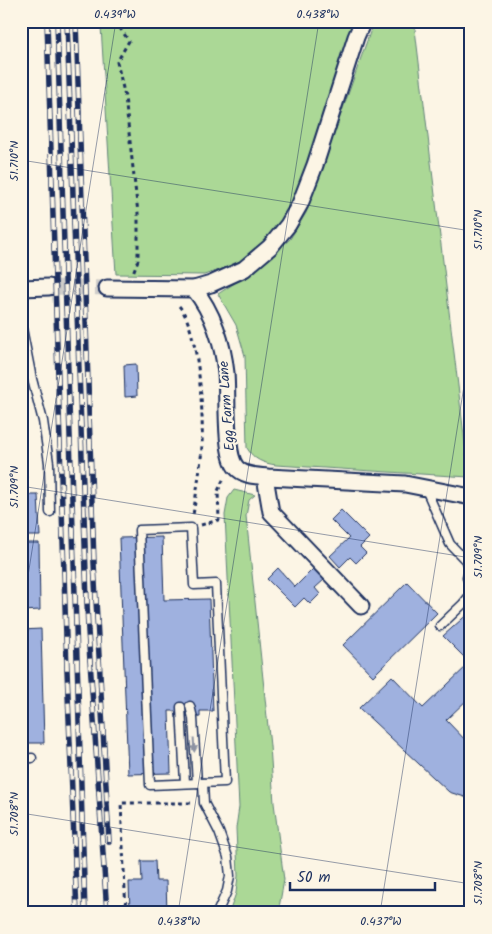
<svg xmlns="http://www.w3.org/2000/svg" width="492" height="934" font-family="Kalam,sans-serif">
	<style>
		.green { fill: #abd896; stroke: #63847a }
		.building { fill: #9fb1df; stroke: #1b2f5e }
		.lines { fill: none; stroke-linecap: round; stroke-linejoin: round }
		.street-tunnel { stroke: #cfcdca; stroke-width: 15; stroke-dasharray: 15 8; stroke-linecap: butt }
		.lane-casing { stroke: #1b2f5e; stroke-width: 11 }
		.street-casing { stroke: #1b2f5e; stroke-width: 19 }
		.path { stroke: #1b2f5e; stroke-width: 3; stroke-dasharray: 4 4; stroke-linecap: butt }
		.lane { stroke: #fcf5e5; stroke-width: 8 }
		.street { stroke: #fcf5e5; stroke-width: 15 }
		.rail-casing { stroke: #1b2f5e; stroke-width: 5.5 }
		.rail { stroke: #fcf5e5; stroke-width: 4; stroke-dasharray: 11; stroke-linecap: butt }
		.oneway { fill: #8c92a2 }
		.ticks { fill: none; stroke: #1b2f5e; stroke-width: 1; stroke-opacity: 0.45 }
		.labels { text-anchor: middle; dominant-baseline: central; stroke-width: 4.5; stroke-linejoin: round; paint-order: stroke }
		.street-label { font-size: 14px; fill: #1b2f5e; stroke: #fcf5e5 }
		.neatline { fill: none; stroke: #1b2f5e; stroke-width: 2 }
		.ticks-label { font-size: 12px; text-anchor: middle; fill: #1b2f5e }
	</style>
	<rect width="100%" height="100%" fill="#fcf5e5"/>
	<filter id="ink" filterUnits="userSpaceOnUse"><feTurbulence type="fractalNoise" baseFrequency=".02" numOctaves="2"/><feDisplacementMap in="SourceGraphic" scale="10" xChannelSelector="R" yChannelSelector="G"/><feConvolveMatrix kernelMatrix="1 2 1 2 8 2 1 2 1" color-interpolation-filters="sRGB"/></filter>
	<g filter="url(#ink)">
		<g class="green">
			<path d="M127,21h231l-56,163 -23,46 -36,32 -39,13 -88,-1 -15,-248z"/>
			<path d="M374,21h40l55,456 -193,-12c-13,-2 -22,-5 -29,-17l-2,-92 -9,-31 -18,-31 35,-23 37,-32 16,-26z"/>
			<path d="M234,490l21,5 -6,5 -3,16 24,230 4,57 10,77 -6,33h-49l7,-20 2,-17 -2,-48 3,-21 -14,-292 3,-17z"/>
		</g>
		<g class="building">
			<path d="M136,364l1,32 -12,1 -1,-32z"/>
			<path d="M21,495h17l2,41h-19z"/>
			<path d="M341,510l28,28 -9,9 6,6 -10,10 -6,-6 -10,10 -10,-11 19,-18 -18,-18z"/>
			<path d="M162,537l2,63 45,-1 4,112h-13v6l-24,1 -1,-7h-6l2,62 -43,1 -9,-236z"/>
			<path d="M21,543h18l1,67 -19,1z"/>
			<path d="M278,568l17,19 19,-19 11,11 -10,9 5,6 -10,10 -6,-6 -9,9 -28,-28z"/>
			<path d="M407,582l30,31 -64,63 -30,-31z"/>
			<path d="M471,611v85l-25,24 25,26v53l-22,-7 -90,-84 33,-32 31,32 47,-45 -27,-27z"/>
			<path d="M41,629l3,114h-23v-113z"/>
			<path d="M141,861h14l1,20h10l1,32h-37l-1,-31h13z"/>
		</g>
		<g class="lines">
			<path class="street-tunnel" d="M49,287l58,1"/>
			<defs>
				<g id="lane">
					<path d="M21,323l11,56 11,42 6,42 1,49"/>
					<path d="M21,479h1"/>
					<path d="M425,487l25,57 21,22"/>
					<path d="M191,528l3,57 22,-1 9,198 -75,3 -11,-255z"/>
					<path d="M471,566l-4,11 4,12"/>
					<path d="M440,626l23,-22 8,-10"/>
					<path d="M190,706l3,12 4,65"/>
					<path d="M181,707l4,76"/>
					<path d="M21,759l11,-1"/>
					<path d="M203,783l1,20 15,29 9,25 2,19 -3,15 -10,22"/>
				</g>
				<g id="street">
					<path d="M21,288l28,-1"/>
					<path d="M107,288l87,1 17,-5 33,-15 26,-22 18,-22 12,-21 15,-39 41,-128 7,-16"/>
					<path d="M194,289c19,23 29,55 32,84 2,21 -2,80 10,94 7,9 21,9 32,10l137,7 66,13"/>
					<path d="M265,477l6,35 90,94"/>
				</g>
			</defs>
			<use href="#lane" class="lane-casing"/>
			<use href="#street" class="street-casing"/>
			<g class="path">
				<path d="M115,21l14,20 -12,21 8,35 13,116v47l-5,13"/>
				<path d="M179,306c21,23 26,120 22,152 -2,19 -5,38 -8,57"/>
				<path d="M201,525l18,-5 -1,-29 6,-13"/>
				<path d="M126,913l-5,-110h70"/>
			</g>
			<use href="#lane" class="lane"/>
			<use href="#street" class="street"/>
			<defs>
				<g id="rail">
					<path d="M47,21l20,649 10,243"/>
					<path d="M57,21l28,892"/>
					<path d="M67,21l21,610 19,282"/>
					<path d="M76,21l18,542 15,278"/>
				</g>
			</defs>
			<use href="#rail" class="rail-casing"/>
			<use href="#rail" class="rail"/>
		</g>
		<defs><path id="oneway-solid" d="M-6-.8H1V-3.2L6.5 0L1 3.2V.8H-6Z" transform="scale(1.25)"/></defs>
		<use class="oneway" href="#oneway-solid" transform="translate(194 745) rotate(87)"/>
	</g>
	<path class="ticks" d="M21,160l450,71M21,486l450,72M21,620l95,-599M21,813l450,71M178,913l141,-892M380,913l91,-571"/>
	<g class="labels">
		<g class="street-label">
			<text transform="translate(227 406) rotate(-94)">Egg Farm Lane</text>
		</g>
	</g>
	<rect width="492" height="934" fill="none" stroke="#fcf5e5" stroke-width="55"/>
	<path d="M290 882v8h145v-8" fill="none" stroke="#1b2f5e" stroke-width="2.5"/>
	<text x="297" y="882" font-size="15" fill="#1b2f5e" stroke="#fcf5e5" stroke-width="4" paint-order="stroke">50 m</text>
	<rect x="28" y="28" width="436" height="878" class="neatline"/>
	<g class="ticks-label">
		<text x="115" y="18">0.439°W</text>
		<text x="318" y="18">0.438°W</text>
		<text transform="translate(14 161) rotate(-90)" y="4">51.710°N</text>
		<text transform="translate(478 230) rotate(-90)" y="4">51.710°N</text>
		<text transform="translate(14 487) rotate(-90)" y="4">51.709°N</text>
		<text transform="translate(478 557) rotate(-90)" y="4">51.709°N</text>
		<text transform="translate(14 814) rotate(-90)" y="4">51.708°N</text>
		<text transform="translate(478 883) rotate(-90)" y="4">51.708°N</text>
		<text x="179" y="925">0.438°W</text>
		<text x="381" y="925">0.437°W</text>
	</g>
</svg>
